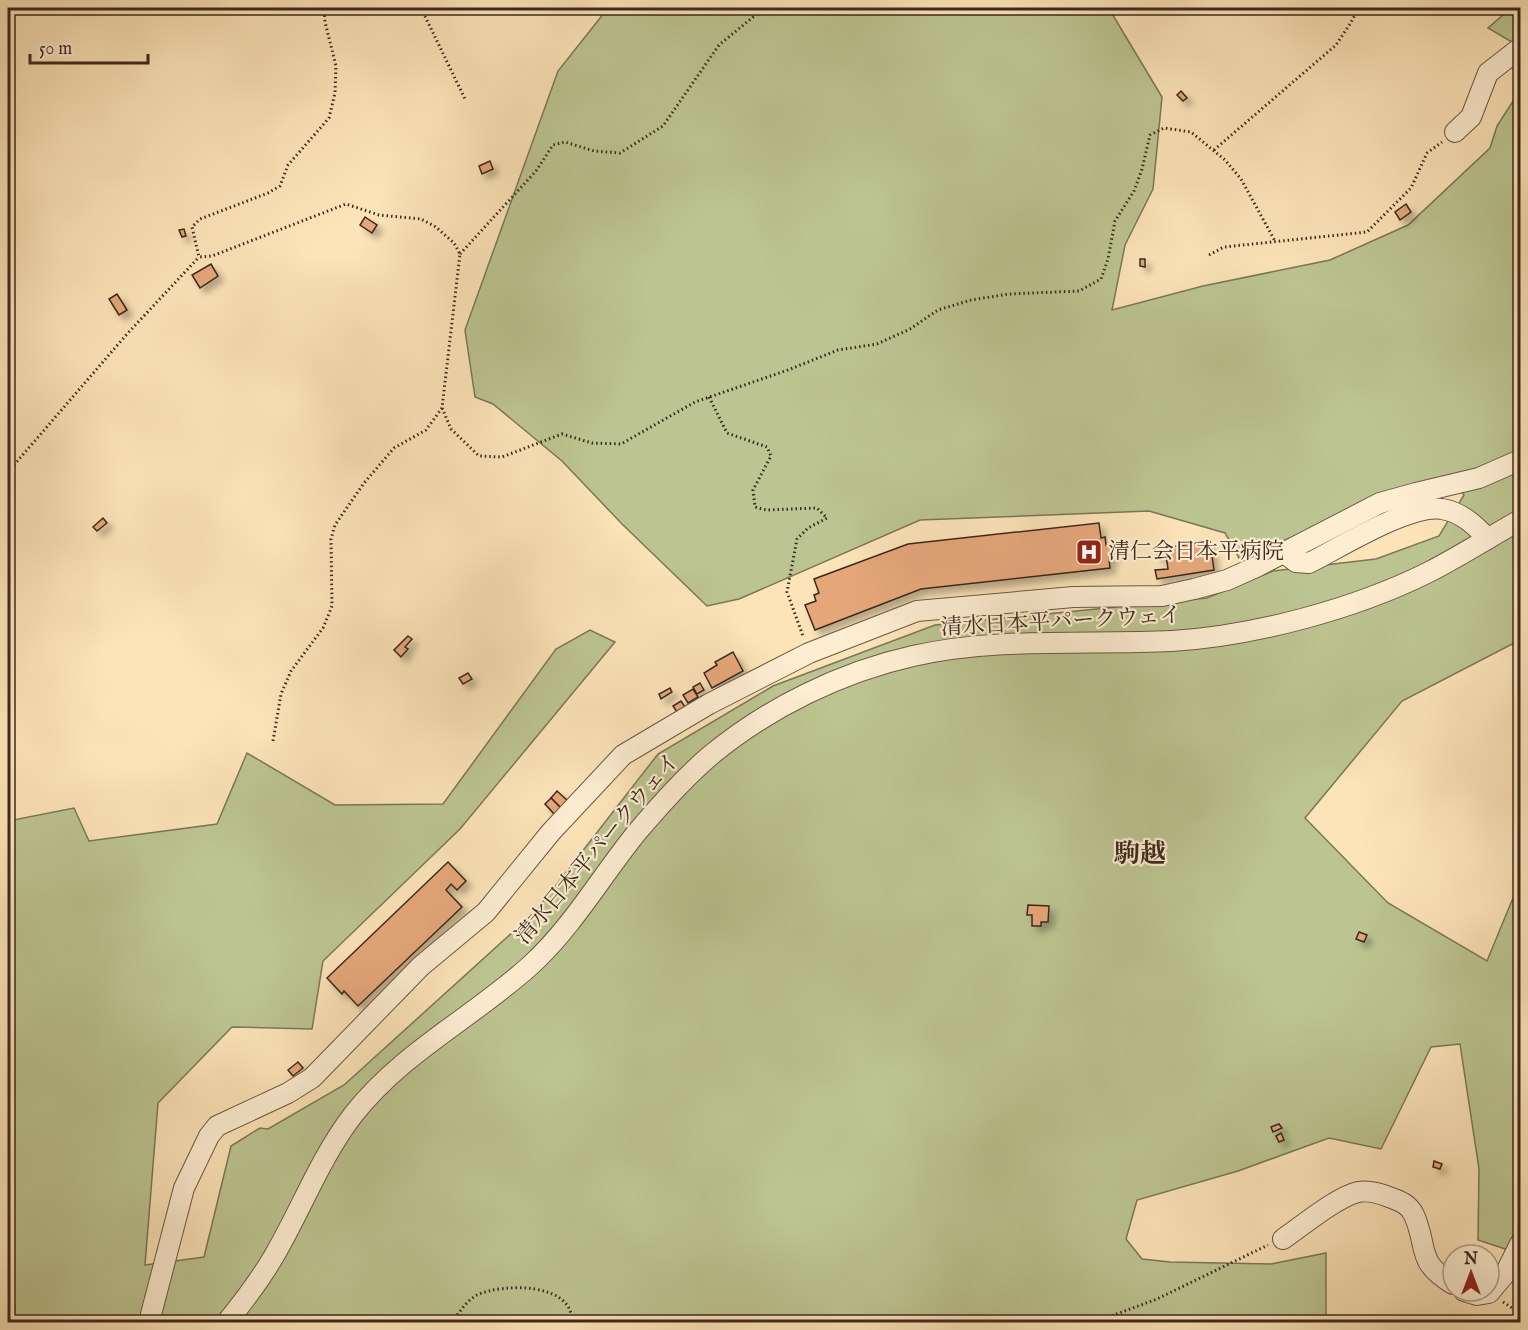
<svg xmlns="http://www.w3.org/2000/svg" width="1528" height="1330" font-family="'IM FELL English','Noto Serif JP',serif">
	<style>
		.green { fill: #bcc591; stroke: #7c7658; stroke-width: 1.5 }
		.building { fill: #e5a77a; stroke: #3c281f; stroke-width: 1.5; filter: url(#shadow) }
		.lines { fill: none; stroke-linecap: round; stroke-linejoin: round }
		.minor-casing { stroke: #6c5745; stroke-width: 22 }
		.path { stroke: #3c281f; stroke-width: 3; stroke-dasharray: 1.5 3; stroke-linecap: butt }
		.minor { stroke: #fdedd1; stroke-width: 20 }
		.labels { text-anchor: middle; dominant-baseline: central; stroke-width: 4.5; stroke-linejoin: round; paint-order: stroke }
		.poi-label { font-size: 22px; fill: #3c281f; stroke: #fdedd1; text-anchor: start }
		.street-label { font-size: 22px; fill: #3c281f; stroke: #fdedd1 }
		.quarter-label { font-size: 26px; font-weight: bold; fill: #3c281f; stroke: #fdedd1 }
	</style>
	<defs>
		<filter id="shadow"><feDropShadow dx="5.5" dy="5.5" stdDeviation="3" flood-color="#0004"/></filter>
	</defs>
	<rect width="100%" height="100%" fill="#fce4b8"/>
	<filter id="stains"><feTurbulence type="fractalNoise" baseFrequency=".00333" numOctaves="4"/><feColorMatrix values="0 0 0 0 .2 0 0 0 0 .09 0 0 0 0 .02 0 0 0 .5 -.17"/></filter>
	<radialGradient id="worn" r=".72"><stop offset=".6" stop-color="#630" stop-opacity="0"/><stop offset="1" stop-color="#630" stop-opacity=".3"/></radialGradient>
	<g class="green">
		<path d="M608,8h521l-18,4 51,85 -9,92 -28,56 -13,65 91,-24 127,-26 78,-35 82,-77 7,-22 23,-36v550l-118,61 -97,117 83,85 99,58 33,-80v373l-42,-14 1,-71 -19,-125 -29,3 -50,102 -52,-11 -91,33 -101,29 -11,39 16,20 28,3 101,2 55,-11v69h-1318v-501l66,-13 15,33 128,-17 30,-71 88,52 108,-1 113,-155 34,-19 25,12 -155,187 -137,132 -11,68 -80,-2 -74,76 -13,162 59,-8 27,-111 29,-18 8,1 76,-44 192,-174 122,-157 115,-68 162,-61 272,-27 66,-27 103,-12 63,-23 25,-41 -15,-19 -210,82 -14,-25 -76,-22 -229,9 -181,79 -32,7 -85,-82 -60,-63 -69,-57 -18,-7 -10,-67 93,-259z"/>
		<path d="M1511,8h9v39l-32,-19z"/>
	</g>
	<g class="building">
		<path d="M1181,91l6,7 -4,3 -6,-6z"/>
		<path d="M490,161l3,8 -11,5 -3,-8z"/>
		<path d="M1406,204l5,8 -11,8 -5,-8z"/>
		<path d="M365,217l12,8 -5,8 -12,-8z"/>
		<path d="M184,229l2,7 -4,1 -3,-7z"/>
		<path d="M1140,259h5v8l-5,-1z"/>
		<path d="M211,264l7,12 -18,12 -8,-13z"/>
		<path d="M117,294l10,16 -8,5 -10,-16z"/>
		<path d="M103,518l4,5 -10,8 -4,-4z"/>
		<path d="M1099,523l2,15 4,-1 1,8h6l1,13h-4l1,10 -189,21 -106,41 -10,-25 11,-4 -2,-6 5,-2 -5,-14 94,-35z"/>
		<path d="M1210,541l4,29 -57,9 -2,-9 13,-1 -3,-21z"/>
		<path d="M1161,549l1,9h-5l1,-8z"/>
		<path d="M408,636l4,3 -7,8 3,2 -7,8 -7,-7z"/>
		<path d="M733,652l10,19 -31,17 -8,-15 13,-8 -2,-3z"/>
		<path d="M468,673l4,6 -9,5 -4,-6z"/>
		<path d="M700,683l4,7 -7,4 -4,-7z"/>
		<path d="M670,688l2,4 -11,7 -2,-5z"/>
		<path d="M693,689l5,8 -10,6 -5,-8z"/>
		<path d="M681,701l4,6 -8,5 -4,-6z"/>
		<path d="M557,791l12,11 -7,7 -11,-11z"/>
		<path d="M551,798l11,11 -6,7 -11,-12z"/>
		<path d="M448,862l18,19 -9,9 -6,-6 -5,6 16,17 -104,99 -14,-15 -2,3 -15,-16z"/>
		<path d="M1028,905l21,1 -1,16h-7v4h-9v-11h-5z"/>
		<path d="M1359,932l8,3 -3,7 -8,-3z"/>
		<path d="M298,1062l5,6 -10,8 -5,-6z"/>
		<path d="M1279,1124l3,4 -9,4 -2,-5z"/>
		<path d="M1281,1133l3,7 -5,2 -3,-6z"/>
		<path d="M1434,1161l8,3 -2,5 -7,-2z"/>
	</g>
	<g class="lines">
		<defs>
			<g id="minor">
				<path d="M1455,132l16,-15 17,-44 32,-25"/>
				<path d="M1283,552l13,10 13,1c30,-15 102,-60 133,-54 19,3 33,16 46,30"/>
				<path d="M1283,1239c19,-13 54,-42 75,-47 10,-2 21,1 31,5 11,4 20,7 25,18 15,34 1,46 39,69"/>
				<path d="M1464,1291l13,4 12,-2 16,-19 15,-30"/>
				<path d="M149,1322l35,-134 25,-52 8,-10 71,-33 24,-15 109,-112 65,-54 65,-80 72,-77 86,-51 100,-51 108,-42 156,-14 89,-1 32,-7 33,-9 29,-13 124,-64 36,-10 63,-15 41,-18"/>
				<path d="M227,1322c17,-21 33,-42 47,-66 27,-46 46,-98 79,-141 49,-63 121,-98 179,-151 42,-39 70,-89 106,-133 22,-26 47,-54 73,-76 57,-47 130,-83 202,-99 85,-19 173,-11 259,-15 82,-5 183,-32 257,-69 31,-16 61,-35 91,-52"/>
			</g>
		</defs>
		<use href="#minor" class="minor-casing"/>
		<g class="path">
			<path d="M421,8l45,93"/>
			<path d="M1214,150l122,-105 14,-21 9,-16"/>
			<path d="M460,254l76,-83 17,-26 12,-3 29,9 26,2 43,-27 56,-81 45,-37"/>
			<path d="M1209,255l15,-8 143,-15 44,-44 16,-35 15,-11"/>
			<path d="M709,397l18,36 40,14 4,9 -18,34 2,17 11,3 51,-2 10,10 -19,10 -11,11 -10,53 16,44"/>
			<path d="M442,408l9,21 28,27 23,1 60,-23 30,9 29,1 74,-42 93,-32 50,-20 39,-6 33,-15 28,-19 33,-10 38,-6 70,-3 22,-12 7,-20 7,-38 19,-30 8,-22 8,-34 14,-7 27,4 34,28 16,19 34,62"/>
			<path d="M8,472l119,-138 72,-77"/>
			<path d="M273,741l8,-47 10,-23 32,-43 9,-22 -1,-67 4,-14 29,-42 30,-35 32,-18 16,-22 18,-154 -6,-11 -18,-16 -15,-8 -42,-4 -33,-11 -134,52 -13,1 -7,-30 8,-8 68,-26 12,-7 8,-21 41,-47 6,-25 1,-27 -11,-44 -1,-14"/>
			<path d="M1503,1302l17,11"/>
			<path d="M452,1322c7,-9 14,-21 25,-27 26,-12 96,-13 95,27"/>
			<path d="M1095,1322l62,-23 111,-54"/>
		</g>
		<use href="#minor" class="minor"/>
	</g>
	<defs>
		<symbol id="hospital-square" viewBox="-11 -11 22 22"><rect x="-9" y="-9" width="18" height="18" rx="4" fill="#8f2418" stroke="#fdedd1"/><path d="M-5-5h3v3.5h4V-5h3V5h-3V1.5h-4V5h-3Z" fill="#fff"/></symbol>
	</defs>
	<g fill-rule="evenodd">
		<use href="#hospital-square" x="1074" y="537" width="30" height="30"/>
	</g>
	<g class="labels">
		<g class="poi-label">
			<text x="1108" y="552">清仁会日本平病院</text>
		</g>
		<g class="street-label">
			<text transform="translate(1061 622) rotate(-3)">清水日本平パークウェイ</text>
			<text transform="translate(598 849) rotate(-50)">清水日本平パークウェイ</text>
		</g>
		<g class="quarter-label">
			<text x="1140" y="854">駒越</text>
		</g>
	</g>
	<rect width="1528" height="1330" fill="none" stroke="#fce4b8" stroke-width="30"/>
	<rect x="9" y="9" width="1510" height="1312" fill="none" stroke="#3c281f" stroke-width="3"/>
	<rect x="15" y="15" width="1498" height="1300" fill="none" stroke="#3c281f" stroke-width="1.5"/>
	<g transform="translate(1471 1273)"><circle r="28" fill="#fdedd1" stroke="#b09e8a" stroke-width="1.5"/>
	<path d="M0-4.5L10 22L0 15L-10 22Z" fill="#8f2418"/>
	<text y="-9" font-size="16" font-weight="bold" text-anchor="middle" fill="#3c281f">N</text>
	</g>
	<path d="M30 54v9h118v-9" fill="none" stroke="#3c281f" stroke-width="3"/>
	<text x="39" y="54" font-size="18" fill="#3c281f" stroke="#fdedd1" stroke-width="4.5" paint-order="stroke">50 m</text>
	<rect width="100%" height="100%" filter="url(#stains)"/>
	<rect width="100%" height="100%" fill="url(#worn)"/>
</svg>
